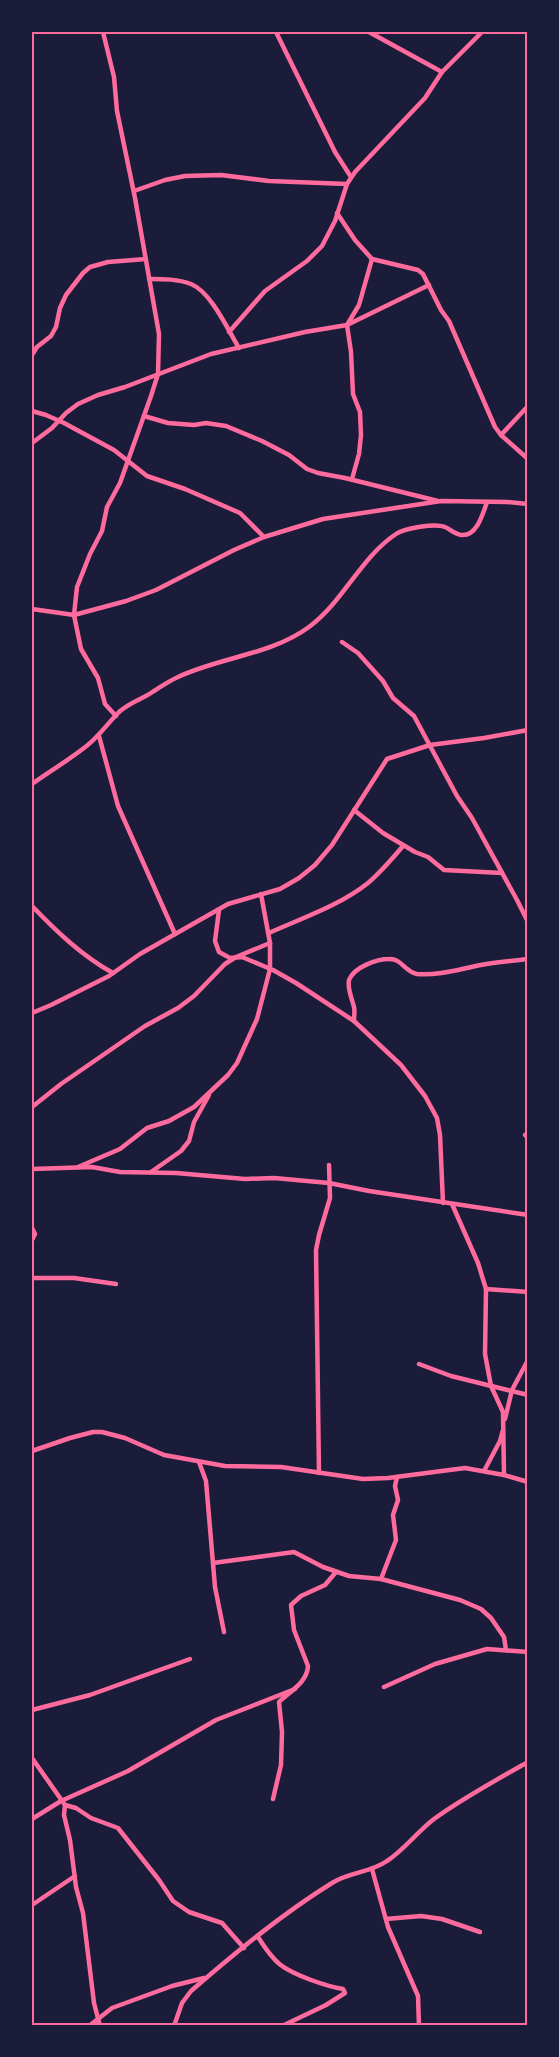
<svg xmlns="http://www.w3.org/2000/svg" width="559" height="2057" font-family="Barlow,sans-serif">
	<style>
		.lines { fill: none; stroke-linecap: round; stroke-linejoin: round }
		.minor { stroke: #ff6b9d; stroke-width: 4.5 }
		.neatline { fill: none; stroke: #ff6b9d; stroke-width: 2 }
	</style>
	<rect width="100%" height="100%" fill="#1b1b3a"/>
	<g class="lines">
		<g class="minor">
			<path d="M103,32l11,45 3,34 18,87 24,136 -1,40 -7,22 -31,87 -13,24 -5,24 -12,23 -13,33 -3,28 7,34 17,29 7,26 11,12"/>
			<path d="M276,32l59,120 16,25"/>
			<path d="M369,32l73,40"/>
			<path d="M134,191l31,-11 20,-4 36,-1 48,6 78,3"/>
			<path d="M337,213l18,27 17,19 46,11 5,4 18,36 8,11 46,106 6,8 27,24"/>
			<path d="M149,279c15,0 29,0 42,5 20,8 37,46 48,64"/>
			<path d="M229,332l36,-41 42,-30 15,-15 13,-25 12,-37 8,-12 70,-74 17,-26 40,-40"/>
			<path d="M32,355l5,-8 14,-11 5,-9 4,-19 6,-13 17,-22 7,-6 18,-5 38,-3"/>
			<path d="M32,411l14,4 18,8 50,27 33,26 38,13 55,24 24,24"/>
			<path d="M144,416l24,7 26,2 12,-2 20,3 36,15 27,14 18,14 11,4 27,5 93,23"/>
			<path d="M501,435l27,-29"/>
			<path d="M32,443l20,-15 14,-15 12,-9 20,-9 27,-8 86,-33 94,-22 42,-7 82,-40"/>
			<path d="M352,479l7,-25 2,-19 -1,-23 -7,-18 -2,-42 -4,-27 12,-20 13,-46"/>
			<path d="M32,609l42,6 52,-14 30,-11 78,-40 30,-13 59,-18 118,-18 66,1 21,2"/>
			<path d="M342,642l16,11 25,28 10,17 21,18 43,80 15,22 45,82 11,22"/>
			<path d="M99,736l19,70 57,128"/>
			<path d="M32,784c17,-12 35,-23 52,-36 14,-10 23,-24 35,-36 11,-10 24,-13 35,-21 8,-5 15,-10 24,-14 42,-20 93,-22 131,-50 35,-26 51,-69 87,-93 9,-6 39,-11 49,-7 5,2 9,7 16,8 16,2 22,-22 26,-33"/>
			<path d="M354,810l29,23 32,19 13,5 16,13 58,3"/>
			<path d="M32,906c24,25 50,50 81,67"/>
			<path d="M219,910l-4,31 4,11 11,6 12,-1 31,13 23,13 58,38 47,44 24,31 12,22 3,17 3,68"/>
			<path d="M269,933c33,-15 70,-27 99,-50 13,-11 24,-24 35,-37"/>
			<path d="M32,1013l19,-8 58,-29 31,-22 88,-50 52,-15 19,-11 16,-13 17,-20 55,-86 43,-14 54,-7 44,-8"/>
			<path d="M354,1021c0,-5 1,-10 0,-14 -2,-8 -7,-19 -5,-27 5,-13 28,-21 40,-21 12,-1 16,13 28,15 21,2 43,-5 64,-9 15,-3 31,-4 47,-6"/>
			<path d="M32,1107l29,-23 84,-58 33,-18 16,-12 31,-32 11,-7 34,-14"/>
			<path d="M525,1135l3,3"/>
			<path d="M78,1167l42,-18 27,-21 22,-7 25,-14 34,-32 9,-12 20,-44 13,-50v-26l-9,-49"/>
			<path d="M32,1169l60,-2 28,5 56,1 69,6 29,-1 55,5 40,8 159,24"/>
			<path d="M151,1172l30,-21 8,-10 5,-19 15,-27"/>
			<path d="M452,1204l26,59 8,26 -1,65 6,32 12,26 1,63"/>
			<path d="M32,1228l3,6 -3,6"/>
			<path d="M32,1278h42l42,6"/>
			<path d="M486,1289l42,3"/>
			<path d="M419,1364l32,12 77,19"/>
			<path d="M505,1419l7,-29 16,-30"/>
			<path d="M32,1451l38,-13 23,-6h9l23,6 39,17 61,11 56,1 82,12 25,-1 77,-10 39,7 24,7"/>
			<path d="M199,1462l7,19 9,106 9,45"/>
			<path d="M484,1471l16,-30 3,-11"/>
			<path d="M319,1473l-3,-223 3,-15 11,-37 -1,-33"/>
			<path d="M213,1563l81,-11 29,15 26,9 32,3 79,21 21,9 10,9 13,19 2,13"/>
			<path d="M381,1579l15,-39 -3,-25 5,-15 -3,-14 2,-9"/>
			<path d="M384,1687l51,-23 52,-15 41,3"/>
			<path d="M32,1710l58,-15 100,-36"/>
			<path d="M32,1758l33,47 -1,10 6,25 6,47 7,26 11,90 6,23"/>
			<path d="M273,1799l8,-34 1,-33 -3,-30c11,-11 28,-19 29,-36l-14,-36 -3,-25 10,-9 24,-11 11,-13"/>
			<path d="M65,1805l11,3 15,10 27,10 41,52 14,21 16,11 33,11 22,25"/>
			<path d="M32,1819l29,-18 67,-30 88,-51 79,-31"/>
			<path d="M372,1869l16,58 30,69 1,30"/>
			<path d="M32,1905l43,-29"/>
			<path d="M386,1919l35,-3 21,3 38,13"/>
			<path d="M258,1937c17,27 24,32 53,43 11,4 20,7 32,9l2,4 -19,12 -44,21"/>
			<path d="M89,2026l23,-18 60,-22 32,-8"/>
			<path d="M174,2026l8,-23 9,-12c44,-38 91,-77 141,-108 17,-11 38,-10 55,-22 17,-11 30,-29 47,-42 29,-21 62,-39 94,-57"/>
		</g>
	</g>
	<rect width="559" height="2057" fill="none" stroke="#1b1b3a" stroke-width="66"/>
	<rect x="33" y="33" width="493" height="1991" class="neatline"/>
</svg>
